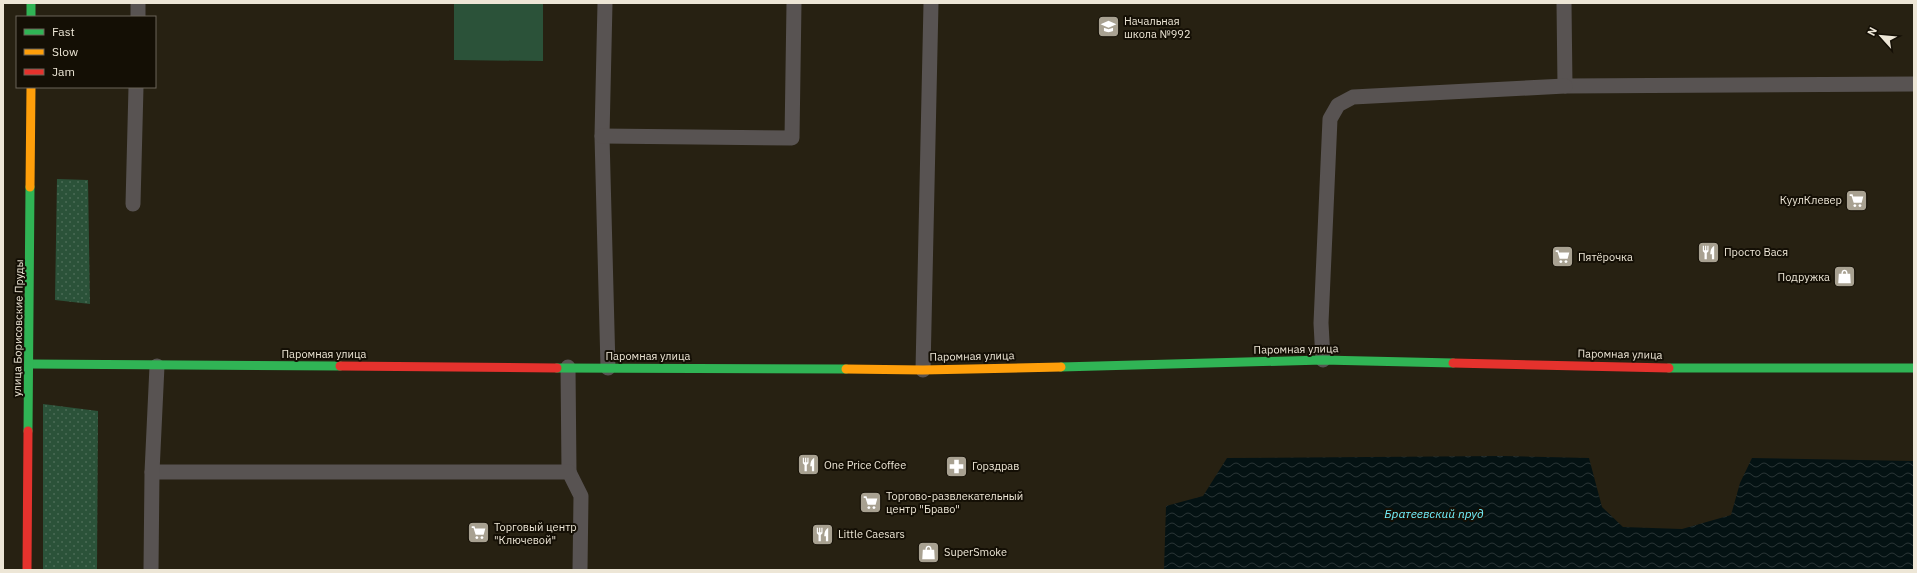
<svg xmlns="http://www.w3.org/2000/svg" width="1917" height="573" font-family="'IBM Plex Sans',sans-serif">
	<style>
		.green { fill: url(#green-dots) }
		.pitch { fill: #2b5239 }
		.water { fill: url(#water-waves) }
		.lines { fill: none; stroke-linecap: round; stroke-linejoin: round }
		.lane { stroke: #585352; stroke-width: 15 }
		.fast { stroke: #30b455; stroke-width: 9 }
		.slow { stroke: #ff9f0a; stroke-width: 9 }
		.jam { stroke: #e5322d; stroke-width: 9 }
		.labels { text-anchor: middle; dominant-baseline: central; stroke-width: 4; stroke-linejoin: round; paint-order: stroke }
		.poi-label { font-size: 11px; fill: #ede6d6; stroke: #140f05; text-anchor: start }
		.street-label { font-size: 11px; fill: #ede6d6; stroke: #140f05 }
		.water-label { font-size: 12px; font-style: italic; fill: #74f2fc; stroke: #140f05 }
	</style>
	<defs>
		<pattern id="green-dots" width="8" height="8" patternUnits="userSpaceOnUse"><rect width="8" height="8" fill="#2b5239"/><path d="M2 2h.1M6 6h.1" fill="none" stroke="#4a6b55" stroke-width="1.8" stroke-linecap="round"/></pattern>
		<pattern id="water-waves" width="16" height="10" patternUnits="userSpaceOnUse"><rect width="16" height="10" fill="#041213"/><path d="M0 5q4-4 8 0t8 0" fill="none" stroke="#293435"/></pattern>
	</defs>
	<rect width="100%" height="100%" fill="#272112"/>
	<g class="green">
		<path d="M57,179l31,1 2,124 -35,-4z"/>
		<path d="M43,404l55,7 -1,159h-54z"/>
	</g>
	<path class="pitch" d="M454,3h89v58l-89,-1z"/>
	<path class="water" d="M1502,456l87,2 13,49 21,20 59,2 49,-14 9,-32 12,-25 162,3v109h-750l2,-64 37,-10 24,-38z"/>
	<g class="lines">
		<g class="lane">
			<path d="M605,3l-3,133 6,232"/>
			<path d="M1564,3l1,83 349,-2"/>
			<path d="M138,17v-14"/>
			<path d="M602,136l190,2 2,-135"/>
			<path d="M133,204l3,-117"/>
			<path d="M1323,360l-2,-37 9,-204 8,-14 15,-8 212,-11"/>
			<path d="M568,367l1,105"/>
			<path d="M923,370l8,-367"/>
			<path d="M152,472h417l12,24 -1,74"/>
			<path d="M151,570l1,-98 5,-106"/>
		</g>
		<g class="fast">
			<path d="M31,3v14"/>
			<path d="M30,364l310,2"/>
			<path d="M1061,367l262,-7 130,3"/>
			<path d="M557,368l289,1"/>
			<path d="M1669,368h245"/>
			<path d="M28,431l2,-244"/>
		</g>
		<g class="slow">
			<path d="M30,187l1,-100"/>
			<path d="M846,369l77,1 138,-3"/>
		</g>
		<g class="jam">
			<path d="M1453,363l216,5"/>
			<path d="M340,366l217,2"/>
			<path d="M27,570l1,-139"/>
		</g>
	</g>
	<defs>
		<symbol id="school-square" viewBox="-11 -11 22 22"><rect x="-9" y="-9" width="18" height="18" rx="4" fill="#a8a191" stroke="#140f05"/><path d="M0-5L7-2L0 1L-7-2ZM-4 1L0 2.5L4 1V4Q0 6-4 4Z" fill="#fff"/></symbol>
		<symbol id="supermarket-square" viewBox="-11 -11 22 22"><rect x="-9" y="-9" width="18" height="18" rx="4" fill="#a8a191" stroke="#140f05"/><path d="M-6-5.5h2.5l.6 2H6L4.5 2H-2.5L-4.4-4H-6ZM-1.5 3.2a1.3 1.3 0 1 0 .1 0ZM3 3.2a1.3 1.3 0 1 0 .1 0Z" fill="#fff"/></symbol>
		<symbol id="restaurant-square" viewBox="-11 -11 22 22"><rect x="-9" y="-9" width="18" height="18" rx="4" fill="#a8a191" stroke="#140f05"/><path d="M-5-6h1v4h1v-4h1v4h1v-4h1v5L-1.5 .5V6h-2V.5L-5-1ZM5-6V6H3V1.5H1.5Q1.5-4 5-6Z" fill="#fff"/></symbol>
		<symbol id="shop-square" viewBox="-11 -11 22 22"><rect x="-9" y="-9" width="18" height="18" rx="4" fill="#a8a191" stroke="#140f05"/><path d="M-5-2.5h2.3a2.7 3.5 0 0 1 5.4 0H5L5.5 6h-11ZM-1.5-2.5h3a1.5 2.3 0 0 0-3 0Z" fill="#fff"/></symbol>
		<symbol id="pharmacy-square" viewBox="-11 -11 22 22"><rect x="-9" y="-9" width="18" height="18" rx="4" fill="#a8a191" stroke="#140f05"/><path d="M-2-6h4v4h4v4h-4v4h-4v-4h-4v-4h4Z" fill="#fff"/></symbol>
	</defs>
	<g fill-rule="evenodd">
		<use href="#school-square" x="1096" y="14" width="25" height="25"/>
		<use href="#supermarket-square" x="1844" y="188" width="25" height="25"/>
		<use href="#restaurant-square" x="1696" y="240" width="25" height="25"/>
		<use href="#supermarket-square" x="1550" y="244" width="25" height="25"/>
		<use href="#shop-square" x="1832" y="264" width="25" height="25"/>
		<use href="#restaurant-square" x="796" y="452" width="25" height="25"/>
		<use href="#pharmacy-square" x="944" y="454" width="25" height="25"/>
		<use href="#supermarket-square" x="858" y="490" width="25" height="25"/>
		<use href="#supermarket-square" x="466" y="520" width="25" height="25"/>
		<use href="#restaurant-square" x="810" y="522" width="25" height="25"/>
		<use href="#shop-square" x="916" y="540" width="25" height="25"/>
	</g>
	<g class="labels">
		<g class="poi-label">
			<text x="1124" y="21">Начальная<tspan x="1124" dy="13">школа №992</tspan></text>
			<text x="1842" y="200" text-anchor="end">КуулКлевер</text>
			<text x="1724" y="252">Просто Вася</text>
			<text x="1578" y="257">Пятёрочка</text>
			<text x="1830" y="277" text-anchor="end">Подружка</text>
			<text x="824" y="465">One Price Coffee</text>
			<text x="972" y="466">Горздрав</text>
			<text x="886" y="496">Торгово-развлекательный<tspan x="886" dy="13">центр "Браво"</tspan></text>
			<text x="494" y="527">Торговый центр<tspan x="494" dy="13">"Ключевой"</tspan></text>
			<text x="838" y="534">Little Caesars</text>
			<text x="944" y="552">SuperSmoke</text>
		</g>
		<g class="street-label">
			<text transform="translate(18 328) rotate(-89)">улица Борисовские Пруды</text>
			<text transform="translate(1296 349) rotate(-1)">Паромная улица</text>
			<text x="324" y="354">Паромная улица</text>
			<text transform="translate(1620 354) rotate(1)">Паромная улица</text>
			<text x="648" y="356">Паромная улица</text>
			<text transform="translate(972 356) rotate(-1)">Паромная улица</text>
		</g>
		<g class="water-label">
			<text x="1434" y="513">Братеевский пруд</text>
		</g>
	</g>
	<rect width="1917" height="573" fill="none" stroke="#ede6d6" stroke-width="8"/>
	<rect x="16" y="16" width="140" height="72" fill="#140f05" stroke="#6b6559"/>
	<rect x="24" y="29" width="20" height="6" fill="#30b455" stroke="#6b6559"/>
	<text x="52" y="36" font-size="12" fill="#ede6d6">Fast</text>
	<rect x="24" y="49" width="20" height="6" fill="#ff9f0a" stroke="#6b6559"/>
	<text x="52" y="56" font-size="12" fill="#ede6d6">Slow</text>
	<rect x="24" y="69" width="20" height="6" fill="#e5322d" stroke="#6b6559"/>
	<text x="52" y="76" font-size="12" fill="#ede6d6">Jam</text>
	<g transform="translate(1881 36) rotate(297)" stroke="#140f05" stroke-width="3" paint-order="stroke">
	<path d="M0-3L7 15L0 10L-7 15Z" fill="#ede6d6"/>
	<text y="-6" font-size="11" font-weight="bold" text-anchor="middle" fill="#ede6d6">N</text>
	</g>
</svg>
